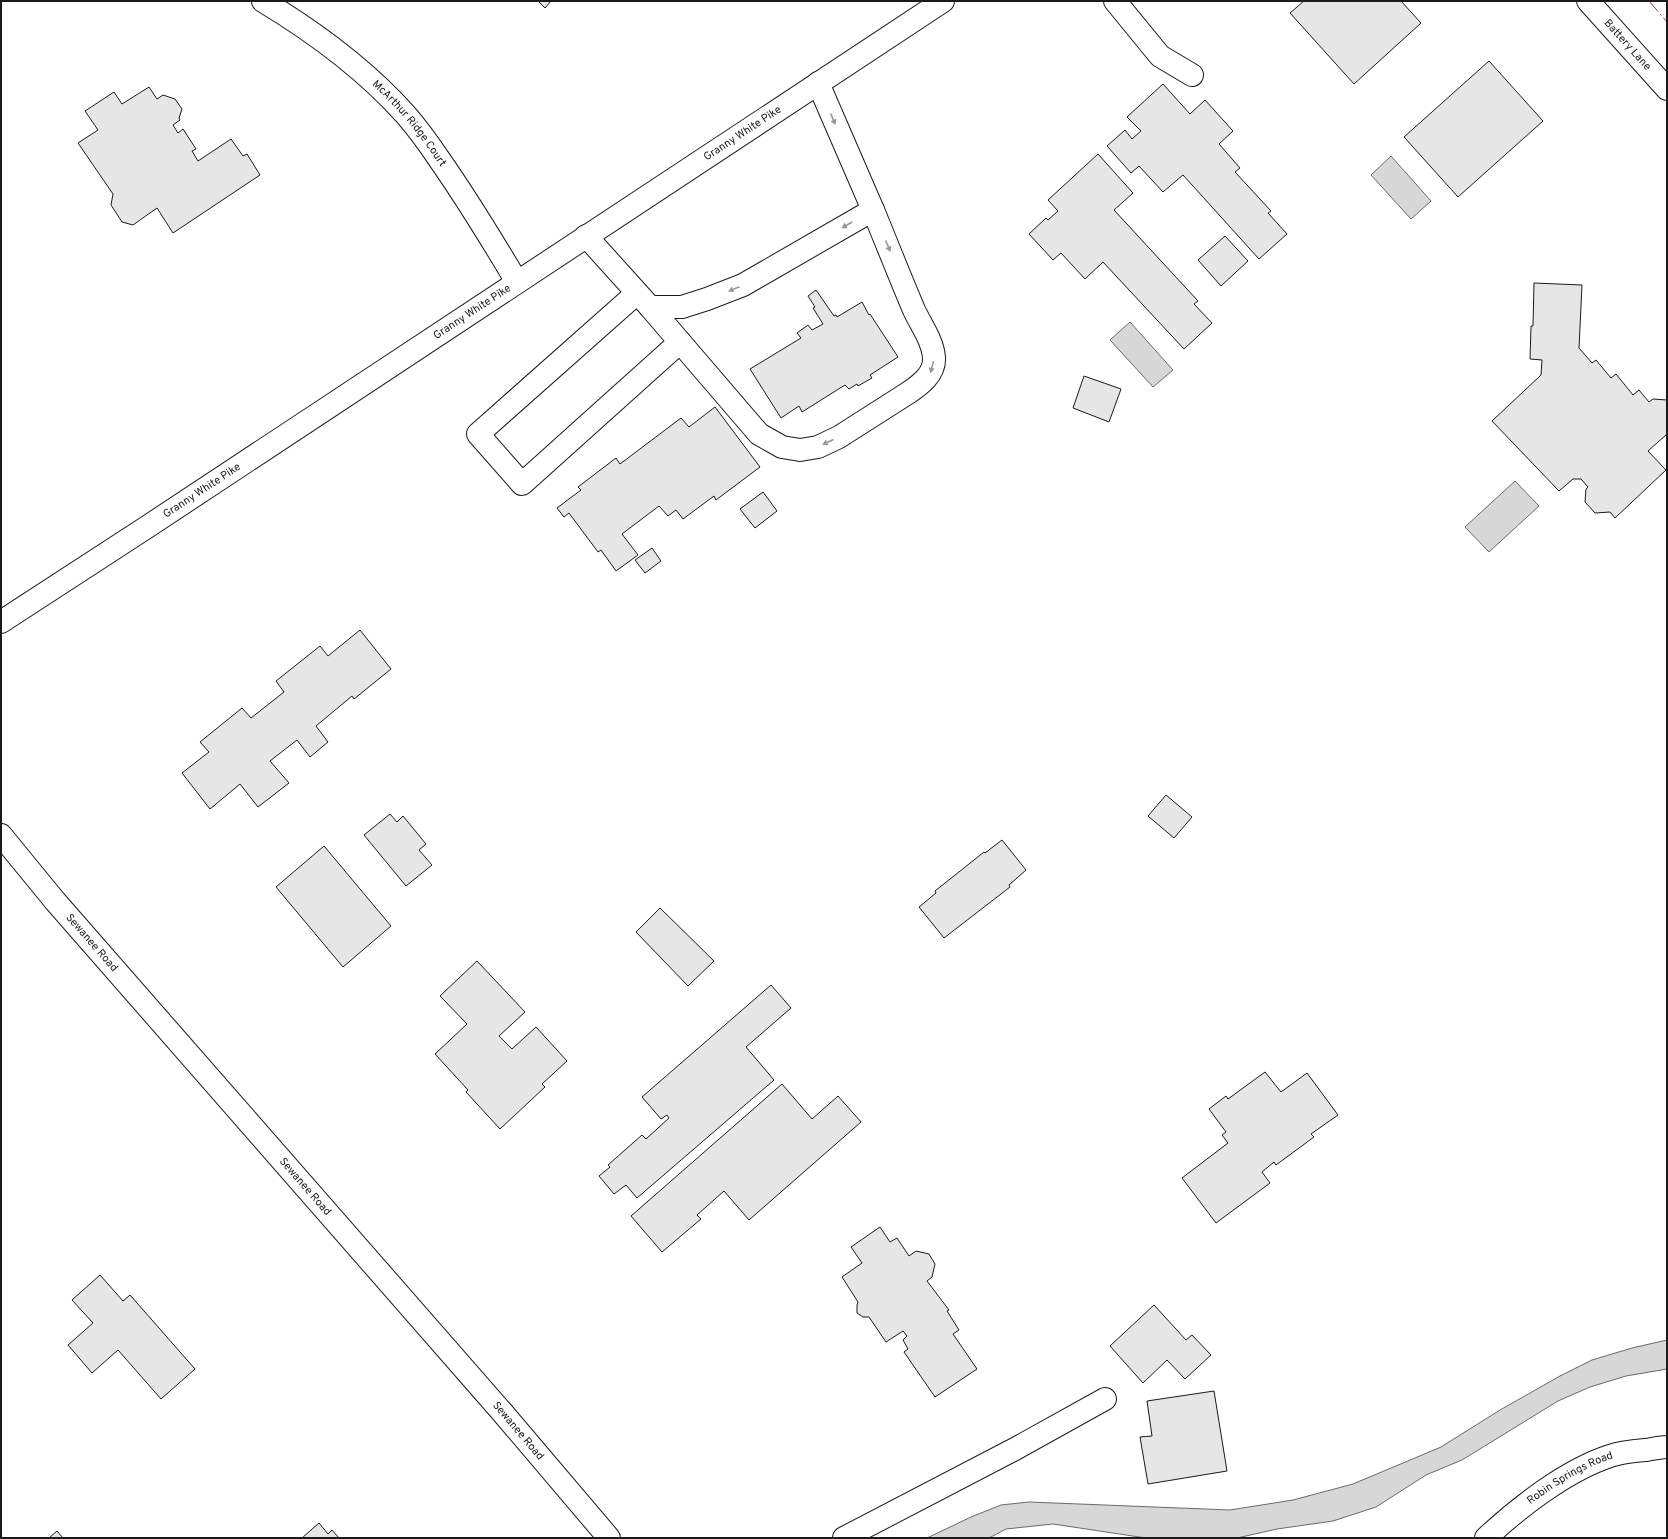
<svg xmlns="http://www.w3.org/2000/svg" width="1668" height="1539" font-family="Overpass,sans-serif">
	<style>
		.water { fill: #d7d7d7; stroke: #6a6a6a }
		.building { fill: #e6e6e6; stroke: #1a1a1a }
		.lines { fill: none; stroke-linecap: round; stroke-linejoin: round }
		.minor-casing { stroke: #1a1a1a; stroke-width: 24 }
		.major-casing { stroke: #1a1a1a; stroke-width: 24 }
		.minor { stroke: #fff; stroke-width: 22 }
		.major { stroke: #fff; stroke-width: 22 }
		.power { stroke: #c62828; stroke-width: 1; stroke-dasharray: 14 3 2 3; stroke-linecap: butt }
		.oneway { fill: #989898 }
		.labels { text-anchor: middle; dominant-baseline: central; stroke-width: 3; stroke-linejoin: round; paint-order: stroke }
		.street-label { font-size: 11px; fill: #1a1a1a; stroke: #fff }
	</style>
	<rect width="100%" height="100%" fill="#fff"/>
	<g class="water">
		<path d="M1391,156l40,45 -20,18 -40,-44z"/>
		<path d="M1130,322l43,48 -20,17 -43,-47z"/>
		<path d="M1515,481l24,25 -50,46 -24,-25z"/>
		<path d="M1667,1340v29l-41,7 -36,11 -32,14 -96,59 -36,15 -50,32 -43,14 -56,8 -40,9h-91l-93,-14 -47,5 -17,9h-62l44,-21 30,-12 28,-3 201,8 63,-10 60,-16 88,-37 59,-37 60,-34 32,-16 40,-12z"/>
	</g>
	<g class="building">
		<path d="M538,1h13l-6,7z"/>
		<path d="M1304,1h97l20,22 -67,61 -64,-71z"/>
		<path d="M1489,61l54,60 -85,76 -54,-60z"/>
		<path d="M1163,84l27,30 15,-14 28,31 -14,13 21,24 -5,4 36,39 -3,2 19,21 -28,25 -76,-84 -20,17 -24,-26 -8,7 -24,-27 18,-16 7,9 9,-8 -14,-14z"/>
		<path d="M149,87l8,12 6,-4 12,4 7,10 -3,9 1,2 -7,5 5,8 5,-4 13,20 -4,2 6,10 33,-22 12,17 4,-2 13,21 -87,58 -16,-25 -24,17 -11,-3 -11,-17 2,-11 -35,-51 20,-13 -13,-19 29,-19 8,12z"/>
		<path d="M1098,154l35,39 -19,17 84,91 -4,3 18,19 -28,26 -81,-87 -18,17 -24,-26 -8,7 -24,-26 17,-16 2,2 10,-9 -10,-11z"/>
		<path d="M1225,236l23,25 -27,25 -23,-26z"/>
		<path d="M1534,283l48,2 -3,63 13,15 4,-3 15,18 5,-4 17,21 6,-5 10,12 4,-3 14,1v34l-19,17 18,19 -51,48 -5,-6 -15,1 -10,-11 1,-13 2,-2 -7,-8h-8l-14,12 -67,-70 49,-46 1,-15 -12,-1 1,-33h2z"/>
		<path d="M816,290l18,26 2,-1 1,2 25,-15 7,13 1,-1 28,43 -28,18 2,3 -14,8 -1,-2 -8,5 -4,-4 -43,27 -3,-6 -18,12 -31,-49 51,-31 -4,-5 11,-8 4,5 11,-6 -10,-16 2,-1 -7,-11z"/>
		<path d="M1084,376l37,13 -12,33 -36,-14z"/>
		<path d="M715,407l45,60 -44,33 -2,-4 -31,23 -7,-9 -8,6 -9,-10 -37,28 16,21 -22,16 -15,-21 -3,2 -29,-39 -5,4 -7,-9 24,-18 -3,-3 38,-29 4,6 61,-46 8,9z"/>
		<path d="M763,492l14,19 -22,17 -15,-19z"/>
		<path d="M652,548l9,13 -16,12 -10,-13z"/>
		<path d="M360,630l31,39 -37,30 -2,-3 -36,30 12,16 -18,15 -13,-17 -27,21 19,22 -31,24 -18,-23 -30,25 -28,-36 27,-21 -9,-10 42,-34 9,10 33,-26 -8,-11 44,-35 8,10z"/>
		<path d="M1166,795l26,22 -18,21 -26,-22z"/>
		<path d="M390,814l7,8 6,-6 23,28 -7,6 13,15 -26,21 -42,-51z"/>
		<path d="M1002,840l24,30 -17,15 1,2 -66,51 -25,-31 17,-14 -1,-2 49,-39 1,1z"/>
		<path d="M324,846l67,80 -48,41 -67,-80z"/>
		<path d="M660,908l54,53 -26,25 -52,-54z"/>
		<path d="M477,961l48,51 -26,24 13,13 24,-22 31,34 -25,23 3,3 -45,42 -34,-37 2,-2 -33,-36 32,-30 -27,-28z"/>
		<path d="M771,985l20,23 -45,39 28,33 -137,118 -11,-13 -12,9 -15,-18 11,-9 -2,-2 34,-30 4,4 23,-21 -2,-3 -6,4 -19,-22z"/>
		<path d="M1265,1072l16,20 26,-19 31,42 -27,19 3,3 -38,28 -2,-3 -12,10 8,11 -54,40 -34,-45 46,-35 -6,-8 4,-3 -17,-23 17,-13 2,3z"/>
		<path d="M782,1084l30,35 26,-23 23,26 -112,98 -25,-29 -27,24 4,4 -39,33 -31,-36z"/>
		<path d="M880,1227l10,15 7,-4 12,18 7,-5 13,3 6,10 -3,13 -5,4 22,29 -2,1 12,19 -6,4 24,35 -42,28 -31,-45 4,-3 -5,-9 4,-4 -4,-5 -17,11 -17,-25h-6l-6,-4v-8l1,-3 -16,-25 20,-14 -11,-16z"/>
		<path d="M100,1275l23,26 7,-6 65,74 -34,30 -43,-49 -26,23 -24,-28 25,-22 -21,-23z"/>
		<path d="M1154,1305l32,35 6,-5 19,20 -26,24 -18,-19 -24,23 -33,-37z"/>
		<path d="M1214,1391l13,80 -79,13 -8,-47 12,-1 -5,-35z"/>
		<path d="M319,1523l9,11 4,-4 7,8h-37z"/>
		<path d="M57,1531l6,7h-14z"/>
	</g>
	<g class="lines">
		<defs>
			<g id="minor">
				<path id="s1" d="M263,1c53,32 102,68 143,114 12,14 23,29 33,44 28,40 53,81 78,123"/>
				<path d="M1115,1l45,55 32,19"/>
				<path d="M586,236l64,71 109,127 23,13 18,3 18,-3 21,-10 69,-44c12,-8 27,-19 26,-35 -1,-17 -13,-33 -20,-48 -14,-33 -27,-66 -41,-100"/>
				<path d="M637,293l-159,141 44,50 158,-142"/>
				<path d="M650,307h32l25,-8 36,-14 130,-75 -55,-127"/>
				<path id="s2" d="M1,835l54,66 447,511 107,126"/>
				<path d="M844,1538l171,-89 90,-50"/>
				<path id="s3" d="M1486,1538c33,-31 81,-68 124,-82 11,-4 24,-5 36,-6 7,-1 14,-3 21,-3"/>
			</g>
			<g id="major">
				<path id="s4" d="M1588,1l79,88"/>
				<path id="s5" d="M1,622l146,-95 796,-526"/>
			</g>
		</defs>
		<use href="#minor" class="minor-casing"/>
		<use href="#major" class="major-casing"/>
		<use href="#minor" class="minor"/>
		<use href="#major" class="major"/>
		<path class="power" d="M1649,1l18,21"/>
	</g>
	<defs><path id="oneway-solid" d="M-6-.8H1V-3.2L6.5 0L1 3.2V.8H-6Z"/></defs>
	<g class="oneway">
		<use href="#oneway-solid" transform="translate(833 119) rotate(67)"/>
		<use href="#oneway-solid" transform="translate(847 225) rotate(150)"/>
		<use href="#oneway-solid" transform="translate(888 246) rotate(67)"/>
		<use href="#oneway-solid" transform="translate(734 289) rotate(158)"/>
		<use href="#oneway-solid" transform="translate(932 367) rotate(105)"/>
		<use href="#oneway-solid" transform="translate(828 442) rotate(156)"/>
	</g>
	<g class="labels">
		<g class="street-label">
			<text stroke="none"><textPath href="#s4" startOffset="59">Battery Lane</textPath></text>
			<text stroke="none"><textPath href="#s1" startOffset="192">McArthur Ridge Court</textPath></text>
			<text stroke="none"><textPath href="#s5" startOffset="888">Granny White Pike</textPath></text>
			<text stroke="none"><textPath href="#s5" startOffset="564">Granny White Pike</textPath></text>
			<text stroke="none"><textPath href="#s5" startOffset="240">Granny White Pike</textPath></text>
			<text stroke="none"><textPath href="#s2" startOffset="141">Sewanee Road</textPath></text>
			<text stroke="none"><textPath href="#s2" startOffset="465">Sewanee Road</textPath></text>
			<text stroke="none"><textPath href="#s2" startOffset="789">Sewanee Road</textPath></text>
			<text stroke="none"><textPath href="#s3" startOffset="104">Robin Springs Road</textPath></text>
		</g>
	</g>
	<rect width="1668" height="1539" fill="none" stroke="#1a1a1a" stroke-width="4"/>
</svg>
